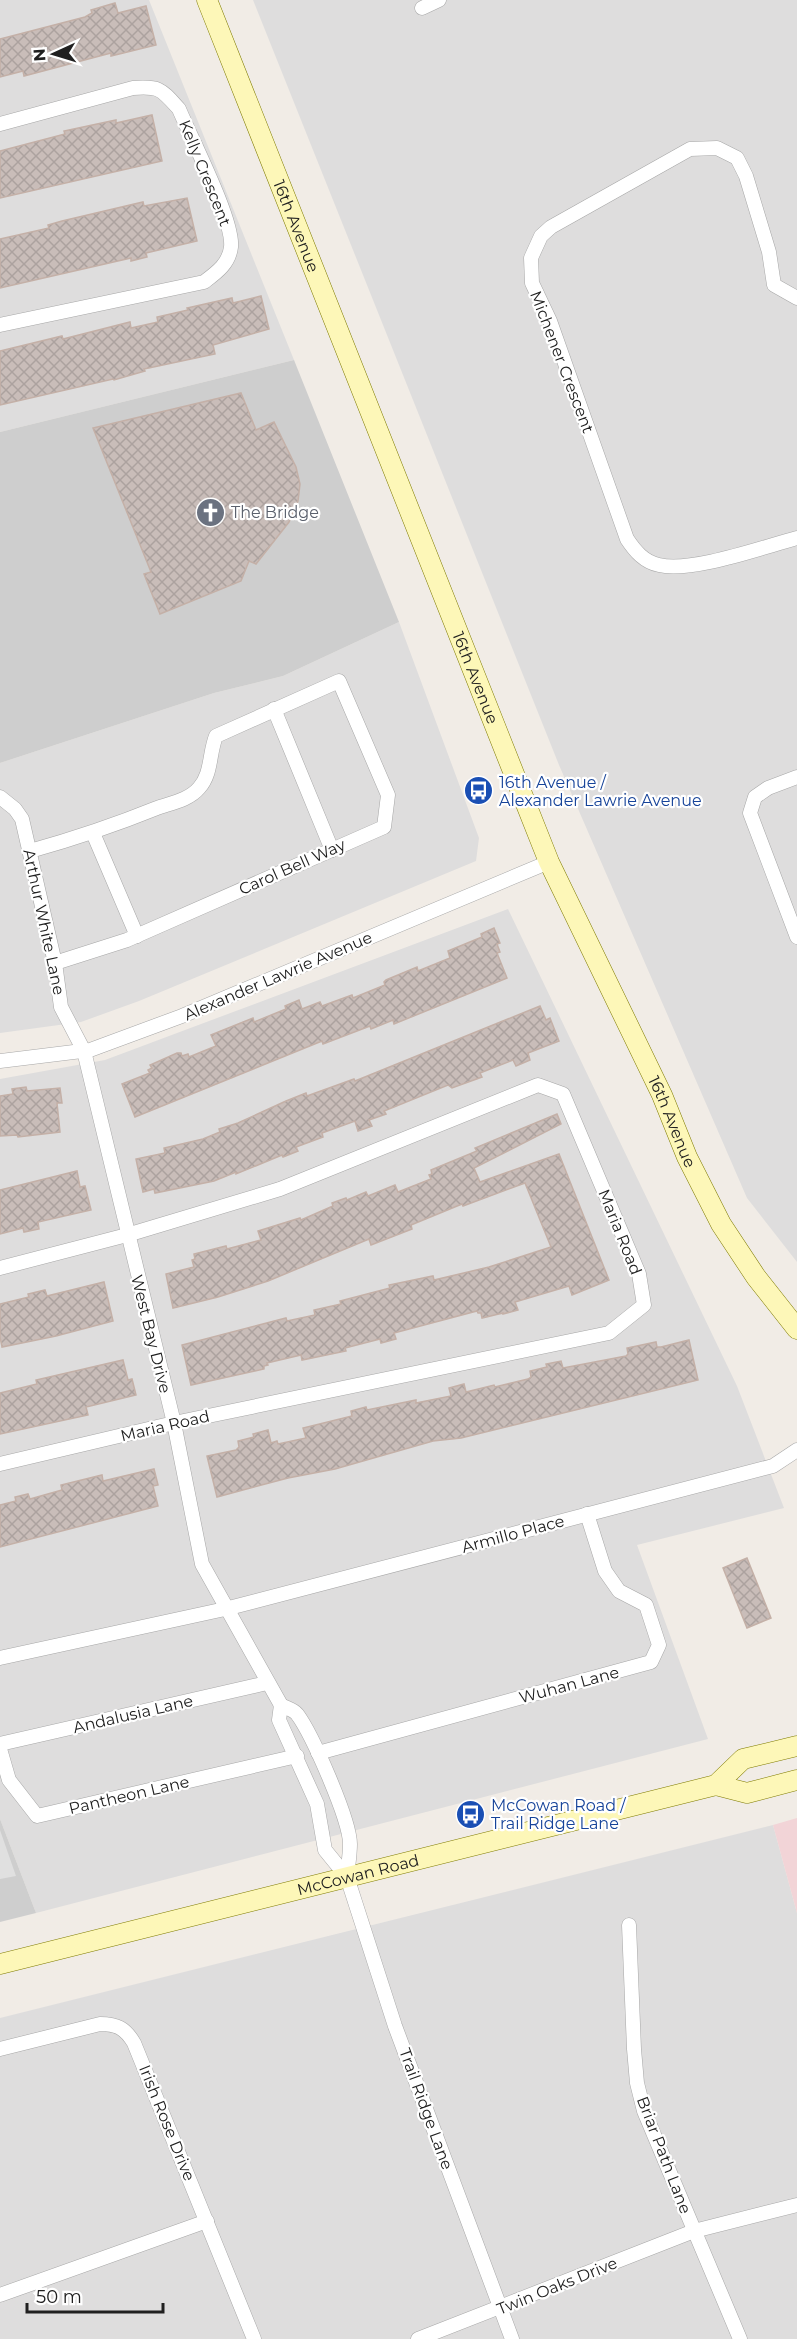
<svg xmlns="http://www.w3.org/2000/svg" width="797" height="2339" font-family="Montserrat,sans-serif">
	<style>
		.residential { fill: #dedddd }
		.commercial { fill: #f2d4d7 }
		.religious { fill: #cecece }
		.parking { fill: #e0e0e0 }
		.building { fill: url(#building-cross-hatch); stroke: #c4b0a7; stroke-width: 1.5 }
		.lines { fill: none; stroke-linecap: round; stroke-linejoin: round }
		.minor-casing { stroke: #a7a7a7; stroke-width: 15 }
		.secondary-casing { stroke: #7e7a00; stroke-width: 21 }
		.minor { stroke: #fff; stroke-width: 14 }
		.secondary { stroke: #fdf7b8; stroke-width: 20 }
		.labels { text-anchor: middle; dominant-baseline: central; stroke-width: 4.5; stroke-linejoin: round; paint-order: stroke }
		.street-label { font-size: 16px; fill: #202020; stroke: #fff }
		.worship-label { font-size: 16px; fill: #5b616d; stroke: #fff; text-anchor: start }
		.transit-label { font-size: 16px; fill: #164399; stroke: #fff; text-anchor: start }
	</style>
	<defs>
		<pattern id="building-cross-hatch" width="8" height="8" patternUnits="userSpaceOnUse" patternTransform="scale(1.5)"><rect width="8" height="8" fill="#c9bdb9"/><path d="M0 0l8 8M0 8l8-8" fill="none" stroke="#aca29f"/></pattern>
	</defs>
	<rect width="100%" height="100%" fill="#f1ece6"/>
	<g class="residential">
		<path d="M0,0h149l145,360 -294,72z"/>
		<path d="M253,0h544v1262l-50,-64 -188,-433z"/>
		<path d="M399,622l80,216 -3,23 -337,140 -58,21 -81,11v-270l214,-70 69,-17z"/>
		<path d="M508,909l229,477 47,122 -147,37 71,194 -672,174 -36,-94v-740l105,-19z"/>
		<path d="M773,1825l24,88v426h-797v-321z"/>
	</g>
	<path class="commercial" d="M797,1818v95l-24,-88z"/>
	<g class="religious">
		<path d="M294,360l105,262 -116,54 -69,17 -214,70v-331z"/>
		<path d="M0,1819l36,94 -36,9z"/>
	</g>
	<path class="parking" d="M0,1830l16,46 -16,3z"/>
	<g class="building">
		<path d="M115,3l3,10 28,-7 10,39 -45,11v-3l-87,23 -1,-5 -23,6v-38l85,-22 7,-4 -1,-3z"/>
		<path d="M152,115l10,46 -162,37v-47l65,-17 -1,-3 52,-11v3z"/>
		<path d="M187,198l10,43 -51,12 1,4 -16,4v-3l-131,30v-49l49,-11 -1,-3 14,-4 81,-19 1,4z"/>
		<path d="M261,296l8,33 -56,16 2,9 -71,15 1,2 -31,9 -1,-1 -113,26v-54l62,-15 1,3 67,-17 1,6 27,-6 -1,-5 31,-7 -1,-2 45,-10 1,5z"/>
		<path d="M241,393l15,37 18,-8 22,45 4,17 -2,17 -9,21 -33,42 -7,-3 -8,20 -81,33 -16,-40 7,-2 -58,-144z"/>
		<path d="M494,928l6,15 -3,1 3,8 -3,1 10,25 -113,46 -1,-4 -22,9 -1,-3 -47,18 -1,-3 -187,76 -13,-33 28,-11 -2,-3 4,-2 -2,-3 27,-12h4l1,3 6,-2 1,3 27,-11 -5,-11 42,-17 1,4 32,-13 -1,-3 14,-6 3,9 18,-7 2,4 30,-11 1,3 32,-13 -1,-3 2,-2 31,-13 1,4 32,-13 -2,-7 34,-14 -1,-3z"/>
		<path d="M540,1006l6,14 4,-2 9,23 -31,12 2,7 -14,6 -3,-6 -33,13 2,4 -30,11 -4,-3 -64,26 2,3 -17,6 3,6 -14,5 -3,-10 -33,12 1,4 -27,10 2,4 -15,6 -1,-2 -46,19v-2l-22,9 -59,12 -1,-4 -11,3 -7,-33 29,-6 -1,-5 39,-9 17,-7 -1,-3 19,-6 48,-22 20,-8 1,3 47,-17 1,2z"/>
		<path d="M26,1087l1,4 33,-3 2,15h-5l3,29 -42,5 -1,-2 -17,1v-40l13,-2 -1,-5z"/>
		<path d="M557,1114l4,10 -87,44 6,14 79,-28 50,126 -37,15 -3,-9 -54,16 3,8 -15,4v-1l-21,5 -1,-5h-3l-1,-2 -83,22 2,6 -15,4 -1,-4 -35,9 1,3 -44,9 -1,-5 -34,8 1,2 -4,1v3l-73,16 -9,-40 104,-27 1,3 28,-6 -1,-5 27,-6 -1,-3 50,-13 -1,-3 44,-9 1,4 55,-13 62,-20 -26,-64 -62,23 -1,-2 -51,21 1,4 -41,16 -2,-6 -101,42 -50,16 -45,11 -7,-34 28,-7 -2,-7 3,-1 -1,-5 32,-8 1,3 34,-9 -3,-9 42,-13 1,2 32,-14 -1,-3 14,-5 1,2 19,-8 2,4 27,-11 3,7 33,-13 -2,-4 3,-1 -1,-4 46,-19 -2,-3z"/>
		<path d="M77,1171l3,16 5,-1 6,24 -53,12 1,7 -15,3 -1,-4 -23,6v-44z"/>
		<path d="M104,1282l9,39 -57,15 -54,11 -2,-10v-33l29,-7 -1,-3 17,-4 2,6z"/>
		<path d="M689,1340l9,40 -237,58 -28,3 -98,28 -47,9 -71,19 -10,-41 29,-6 3,-3 -1,-6 16,-4 -1,-3 15,-4 3,13 6,-2 1,3 28,-6 -3,-10 49,-12 -1,-5 15,-4 1,3 49,-10v3l35,-7 -2,-8 15,-4 2,8 28,-7 1,2 33,-8 3,-2 -1,-6 17,-4 -1,-3 15,-3 2,7 63,-12 2,-2 -1,-6 29,-6 1,5h4z"/>
		<path d="M123,1360l5,20 4,-1 4,16 -50,12 2,8 -88,19v-41l37,-9 -1,-4z"/>
		<path d="M154,1469l4,16 -5,1 5,20 -158,41v-42l16,-4 -1,-4 13,-3 2,5 32,-9 -1,-5 41,-10 1,6z"/>
		<path d="M747,1558l24,60 -24,10 -24,-60z"/>
	</g>
	<g class="lines">
		<defs>
			<g id="minor">
				<path d="M422,8l17,-8"/>
				<path d="M0,124l133,-36c27,-2 28,1 46,21 12,29 55,112 52,138 -2,17 -15,26 -27,35l-204,43"/>
				<path d="M797,298l-23,-13 -5,-33 -23,-76 -9,-18 -20,-10 -27,1 -139,78 -10,9 -10,22 1,25 18,38 77,218c8,12 17,23 32,26 32,8 104,-18 138,-27"/>
				<path d="M274,709l58,141"/>
				<path d="M797,777l-29,11 -13,9 -5,16 47,124"/>
				<path d="M0,797l15,12 7,10 33,144 6,44 23,44 90,372 28,141 79,141c5,3 12,4 16,9 15,20 53,106 53,130 0,11 -2,22 -3,33"/>
				<path d="M93,833l44,103"/>
				<path d="M30,851c43,-12 85,-26 127,-43 14,-5 32,-8 42,-20 13,-14 10,-35 17,-52l123,-55 49,114 -4,32 -257,113 -72,23"/>
				<path d="M0,1061l90,-11 92,-34 367,-154"/>
				<path d="M0,1268l127,-33 153,-46 258,-104 25,9 76,180 5,31 -35,28 -435,90 -174,41"/>
				<path d="M0,1658l225,-49 548,-143 24,-16"/>
				<path d="M281,1705l-2,15 38,84 8,46 22,27 48,149 117,313"/>
				<path d="M0,1744l267,-61"/>
				<path d="M0,1749l9,31 28,36 260,-60"/>
				<path d="M318,1753l333,-91 8,-17 -13,-40 -27,-14 -14,-20 -18,-57"/>
				<path d="M629,1925l5,124 3,34 7,28 96,228"/>
				<path d="M0,2049l100,-25c17,0 25,4 34,19l120,296"/>
				<path d="M0,2295l207,-74"/>
				<path d="M418,2339l276,-108 103,-26"/>
			</g>
			<g id="secondary">
				<path id="s1" d="M207,0l342,862 113,233 25,62 34,67 35,53 41,52"/>
				<path d="M716,1785l31,8 50,-13"/>
				<path id="s2" d="M0,1964l716,-179 27,-26 54,-13"/>
			</g>
		</defs>
		<use href="#minor" class="minor-casing"/>
		<use href="#secondary" class="secondary-casing"/>
		<use href="#minor" class="minor"/>
		<use href="#secondary" class="secondary"/>
	</g>
	<defs>
		<symbol id="church-disc" viewBox="-11 -11 22 22"><circle r="9.5" fill="#6b7280" stroke="#fff"/><path d="M-1.2-6h2.4v3.5h3.3v2.4h-3.3V6h-2.4V-.1h-3.3v-2.4h3.3Z" fill="#fff"/></symbol>
		<symbol id="bus-disc" viewBox="-11 -11 22 22"><circle r="9.5" fill="#1a4fb4" stroke="#fff"/><path d="M-5-6H5V4H4V6H2V4H-2V6H-4V4H-5ZM-3.5-4V0h7V-4ZM-3.5 1.2v1.5H-2V1.2ZM2 1.2v1.5H3.5V1.2Z" fill="#fff"/></symbol>
	</defs>
	<g fill-rule="evenodd">
		<use href="#church-disc" x="194" y="496" width="33" height="33"/>
		<use href="#bus-disc" x="462" y="774" width="33" height="33"/>
		<use href="#bus-disc" x="454" y="1798" width="33" height="33"/>
	</g>
	<g class="labels">
		<g class="street-label">
			<text transform="translate(205 173) rotate(68)">Kelly Crescent</text>
			<text stroke="none"><textPath href="#s1" startOffset="243">16th Avenue</textPath></text>
			<text transform="translate(562 362) rotate(69)">Michener Crescent</text>
			<text stroke="none"><textPath href="#s1" startOffset="729">16th Avenue</textPath></text>
			<text transform="translate(292 867) rotate(-24)">Carol Bell Way</text>
			<text transform="translate(44 922) rotate(78)">Arthur White Lane</text>
			<text transform="translate(278 976) rotate(-23)">Alexander Lawrie Avenue</text>
			<text stroke="none"><textPath href="#s1" startOffset="1215">16th Avenue</textPath></text>
			<text transform="translate(620 1232) rotate(68)">Maria Road</text>
			<text transform="translate(151 1334) rotate(76)">West Bay Drive</text>
			<text transform="translate(165 1426) rotate(-13)">Maria Road</text>
			<text transform="translate(513 1534) rotate(-15)">Armillo Place</text>
			<text transform="translate(569 1685) rotate(-15)">Wuhan Lane</text>
			<text transform="translate(133 1714) rotate(-13)">Andalusia Lane</text>
			<text transform="translate(129 1795) rotate(-13)">Pantheon Lane</text>
			<text stroke="none"><textPath href="#s2" startOffset="369">McCowan Road</textPath></text>
			<text transform="translate(426 2109) rotate(70)">Trail Ridge Lane</text>
			<text transform="translate(167 2123) rotate(68)">Irish Rose Drive</text>
			<text transform="translate(664 2155) rotate(69)">Briar Path Lane</text>
			<text transform="translate(557 2286) rotate(-22)">Twin Oaks Drive</text>
		</g>
		<g class="worship-label">
			<text x="231" y="512">The Bridge</text>
		</g>
		<g class="transit-label">
			<text x="499" y="782">16th Avenue /<tspan x="499" dy="18">Alexander Lawrie Avenue</tspan></text>
			<text x="491" y="1805">McCowan Road /<tspan x="491" dy="18">Trail Ridge Lane</tspan></text>
		</g>
	</g>
	<g transform="translate(54 54) rotate(266)" stroke="#ffffff" stroke-width="4.5" paint-order="stroke">
	<path d="M0-4.5L10 22L0 15L-10 22Z" fill="#202020"/>
	<text y="-9" font-size="16" font-weight="bold" text-anchor="middle" fill="#202020">N</text>
	</g>
	<path d="M27 2303v9h136v-9" fill="none" stroke="#202020" stroke-width="3"/>
	<text x="36" y="2303" font-size="18" fill="#202020" stroke="#ffffff" stroke-width="4.5" paint-order="stroke">50 m</text>
</svg>
